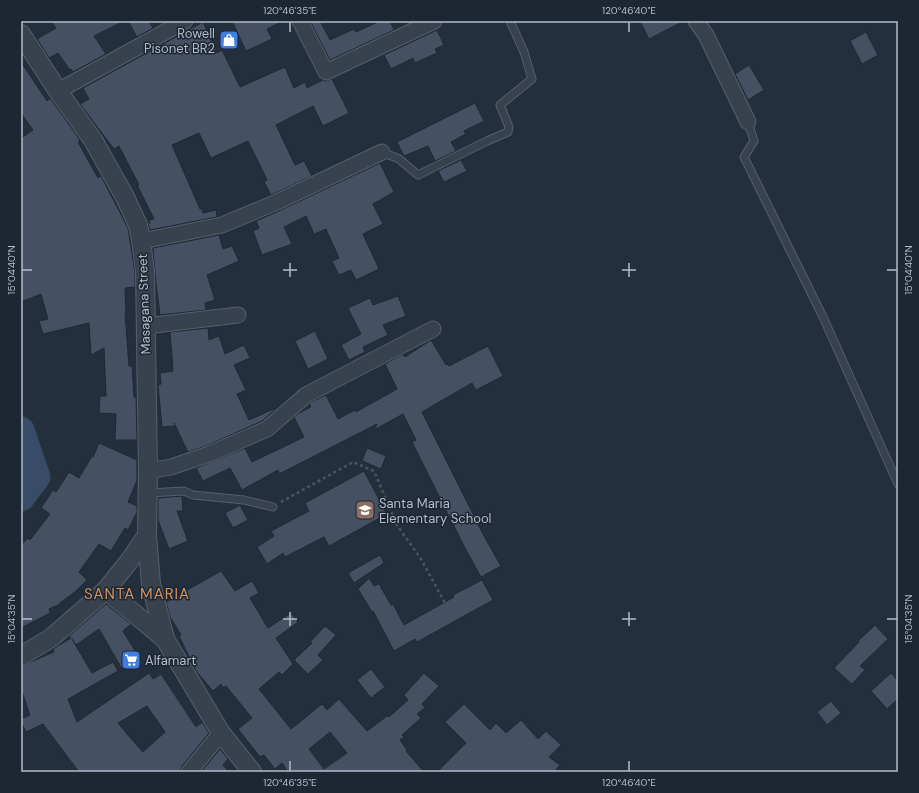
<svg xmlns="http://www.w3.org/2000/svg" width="919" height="793" font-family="'DM Sans',sans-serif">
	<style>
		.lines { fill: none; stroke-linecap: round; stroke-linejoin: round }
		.river { stroke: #394c67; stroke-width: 27 }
		.building { fill: #455162; stroke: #1f2835; fill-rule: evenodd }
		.service-casing { stroke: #565f6c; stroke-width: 9 }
		.minor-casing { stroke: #565f6c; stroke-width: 17 }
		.tertiary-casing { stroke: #565f6c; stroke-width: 20 }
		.path { stroke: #44595c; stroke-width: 2.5; stroke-dasharray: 3 3; stroke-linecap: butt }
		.service { stroke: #38414e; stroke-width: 7 }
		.minor { stroke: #38414e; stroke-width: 15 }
		.tertiary { stroke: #38414e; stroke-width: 18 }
		.ticks { fill: none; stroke: #b4bcc9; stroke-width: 1.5 }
		.labels { text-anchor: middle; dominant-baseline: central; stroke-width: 3; stroke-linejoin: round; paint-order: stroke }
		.poi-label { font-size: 13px; fill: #b4bcc9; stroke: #1d2633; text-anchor: start }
		.street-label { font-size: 13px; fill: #b4bcc9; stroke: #1d2633 }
		.quarter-label { font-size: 15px; letter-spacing: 1px; fill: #d59563; stroke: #1d2633 }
		.neatline { fill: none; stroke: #b4bcc9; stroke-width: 1.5 }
		.ticks-label { font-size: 10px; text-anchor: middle; fill: #b4bcc9 }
	</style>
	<rect width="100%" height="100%" fill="#242f3e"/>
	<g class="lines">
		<path class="river" d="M21,430l16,47 -16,21"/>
	</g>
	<g class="building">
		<path d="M51,21h73l-30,15 12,18 -33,18 -2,-3 -1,1 -12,-17 -9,5 -12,-19 19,-11z"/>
		<path d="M128,21h21l4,7 -16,9z"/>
		<path d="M232,21h51l-16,8 5,10 -26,12z"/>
		<path d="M310,21h10l10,19 24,-11 2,3 24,-11h10l4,9 -64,30z"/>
		<path d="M640,21h44l-35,18z"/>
		<path d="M203,22l14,31 5,-3 18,37 45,-20 9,21 11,-6 2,6 16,-8 3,1 6,-2 17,34 -26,13 -10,-20 -37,19 19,40 9,-4 8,15 -41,19 -7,-13 3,-2 -19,-39 -37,17 -12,-25 -27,12 28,64h2l1,4 13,-3 1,7 -67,13 -2,-7h2l-1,-3 5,-1 -17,-34h2l-20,-39 -5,3 -34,-45 9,-5 -6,-11z"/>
		<path d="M437,30l7,15 -9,4 2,4 -22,10 -2,-5 -22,11 -7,-14z"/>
		<path d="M866,32l12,23 -16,9 -12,-23z"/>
		<path d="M21,62l26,39 3,-3 30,42 -2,2 20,36 3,-2 27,52 7,45v14l-10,1 1,25h-1l4,53h3l2,31h2l1,43h-22l1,-26 -17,-1 1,-17h6l-2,-48 -13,7 -2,-32 -46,11 -4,-13 9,-2 -7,-25 -20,8v-164l12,-8 -12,-17z"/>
		<path d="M749,65l15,25 -16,10 -13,-26z"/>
		<path d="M475,103l9,18 -20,10 2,3 -15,8 5,9 -21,10 -7,-15 -24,10 -7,-14z"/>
		<path d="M461,160l6,11 -23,11 -6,-11z"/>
		<path d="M380,163l14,29 -21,12 10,20 -20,10 16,35 -23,11 -5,-10 -12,5 -7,-14 7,-3 -13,-29 -12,5 -8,-18 -22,11 8,17 -30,11 -9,-24 6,-3 -3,-7 25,-11z"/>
		<path d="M219,235l4,14 9,-3 7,15 -32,14 8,25 -10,3 1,7 -46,5 -4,-31 -3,-36z"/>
		<path d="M398,296l8,20 -23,9 5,10 -25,12 2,5 -16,8 -8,-15 20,-11 -13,-26 22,-10 3,7z"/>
		<path d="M208,328l1,12 10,-4 6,18 19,-9 6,13 -16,7 12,25 -9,4 12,26 29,-13 -16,14 -56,25 -18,6 -14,-29 1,3 -13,1 -4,-42 3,-1 -1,-11 13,-2 -3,-39z"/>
		<path d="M315,331l13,28 -20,10 -13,-28z"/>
		<path d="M431,340l15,25 2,-1 1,2 39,-20 15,30 -27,14 -4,-7 -50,29 62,124 17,30 -20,11 -16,-29 -53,-106 4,-2 -13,-26 -29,16 3,-6 -98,50 -1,-4 -36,20 -12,-22 -27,13 -7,-13 49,-20 7,14 52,-25 -10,-20 5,-4 12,-6 -2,-3 2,-2 15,-7 12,24 17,-9 1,2 41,-23 -12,-25 18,-10 2,3z"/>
		<path d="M99,443l38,17v20l-9,22 9,4v6l-9,18 -3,-2 -14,23 -12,-7 -20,28 8,8 -11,11 -16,12v1l-11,5 1,4 -29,15v-83l7,-7 2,2 20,-26 -9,-6 12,-18 3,2 13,-20 10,6 13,-22 1,1z"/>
		<path d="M367,448l19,8 -5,13 -19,-8z"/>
		<path d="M364,471l23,43 -58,32 -5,-9 -39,20 -2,-4 -16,11 -10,-17 17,-11 -3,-5 38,-20 -4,-8z"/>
		<path d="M182,496l1,15h-6l11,30 -19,8 -11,-29v-22z"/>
		<path d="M240,505l8,15 -15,8 -8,-15z"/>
		<path d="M380,555l4,8 -30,20 -6,-10z"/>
		<path d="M221,571l14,20 17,-10 7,12 -9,5 18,30 23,-15 7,9 -22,16 17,26 -11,11 -3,-3 -20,17 32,40 31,-25 5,6 12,-11 28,32 20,-15 2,1 19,-17 -4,-5 20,-22 15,13 -17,18 3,4 -8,6 4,4 -19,17 2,2 -4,3 7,10 -1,1 18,21h-136l-6,-9 -7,6 -11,-14 -4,2 -22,-28 14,-11 -26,-32 -3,2 -2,-4 -8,7 -17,-20 -17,-35 2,-1 -11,-18 -4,-15zM330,732l17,21 -23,16 -15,-20z"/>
		<path d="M369,578l5,8 5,-2 12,21 2,-1 11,21 50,-28 -1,-2 29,-15 11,20 -76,42 -2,-3 -21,12 -21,-40 -1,1 -14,-23z"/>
		<path d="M106,604l25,20 -8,7 17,28 -18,10 -23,-40 -23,16 -4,-6 20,34 21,-11 5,9 -50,28 9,23 72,-49 4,6 8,-5 35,53 6,-5 7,11 -27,33 -2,6h-101l-36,-48 -17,8 -5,-10v-3l9,-4 -9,-26v-23l33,-14 -1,-3 18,-11 -2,-2zM147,706l18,26 -22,20 -16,-18 -9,-11z"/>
		<path d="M875,625l13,14 -28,27 5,4 -13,14 -18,-16 25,-26 -1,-1z"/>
		<path d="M325,626l11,9 -18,20 5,5 -15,14 -14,-14 18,-17 -2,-1z"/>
		<path d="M371,669l14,18 -14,11 -14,-18z"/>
		<path d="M891,673l7,8v18l-11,10 -16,-18z"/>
		<path d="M831,701l10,12 -14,12 -10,-13z"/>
		<path d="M464,704l26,26 6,-7 10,10 15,-13 17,19 8,-8 15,14 -12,12 11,8 -6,7h-117l29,-29 -21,-21z"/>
		<path d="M220,749l8,10 -5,6 6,7h-28z"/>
	</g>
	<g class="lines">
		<defs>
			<g id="service">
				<path d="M748,122l6,19 -10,16 79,160 75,167"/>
				<path d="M382,152l17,7 19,16 69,-34 21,-9 1,-5 -9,-22 32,-26 -8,-27 -14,-31"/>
				<path d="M149,493l35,-2 9,4 51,5 29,7"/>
			</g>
			<g id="minor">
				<path d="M300,21l26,51 108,-51"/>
				<path d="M696,21l10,14 42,87"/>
				<path d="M58,91l127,-70"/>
				<path d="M141,240l11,-1 70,-14 55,-23 105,-50"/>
				<path d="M146,326l92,-11"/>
				<path d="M148,471l23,-4 38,-13 58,-25 39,-34 127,-66"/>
				<path d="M189,772l32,-39"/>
			</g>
			<g id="tertiary">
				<path d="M21,34l37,57 35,49 32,57 13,28 3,15 4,32 3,199 -1,64 4,49 14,55"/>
				<path d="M106,590l59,49 56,94 31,39"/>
				<path d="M21,656l30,-18 55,-48 24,-30 17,-25"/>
			</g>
		</defs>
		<use href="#service" class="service-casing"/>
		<use href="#minor" class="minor-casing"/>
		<use href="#tertiary" class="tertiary-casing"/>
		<path class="path" d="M281,502l72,-40 21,9 23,54 24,34 31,57"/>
		<use href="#service" class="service"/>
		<use href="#minor" class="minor"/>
		<use href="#tertiary" class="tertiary"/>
	</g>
	<path class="ticks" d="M290,22v10M629,22v10M290,263v14M629,263v14M22,270h10M283,270h14M622,270h14M887,270h10M290,612v14M629,612v14M22,619h10M283,619h14M622,619h14M887,619h10M290,761v10M629,761v10"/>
	<defs>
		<symbol id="shop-square" viewBox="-11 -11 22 22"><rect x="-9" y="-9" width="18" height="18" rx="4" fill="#3f7fe0" stroke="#1d2633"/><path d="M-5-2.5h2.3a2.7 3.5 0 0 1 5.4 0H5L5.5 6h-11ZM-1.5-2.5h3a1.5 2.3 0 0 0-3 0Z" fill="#fff"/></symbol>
		<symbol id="school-square" viewBox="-11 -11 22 22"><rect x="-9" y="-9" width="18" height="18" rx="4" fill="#8d6e63" stroke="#1d2633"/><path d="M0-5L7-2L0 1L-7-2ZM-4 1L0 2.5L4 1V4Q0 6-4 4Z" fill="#fff"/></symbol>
		<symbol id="supermarket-square" viewBox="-11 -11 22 22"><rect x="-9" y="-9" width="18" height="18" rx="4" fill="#3f7fe0" stroke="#1d2633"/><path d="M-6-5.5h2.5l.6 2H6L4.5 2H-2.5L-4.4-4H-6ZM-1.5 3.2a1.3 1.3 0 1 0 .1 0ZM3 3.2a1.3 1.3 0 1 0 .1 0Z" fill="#fff"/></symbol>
	</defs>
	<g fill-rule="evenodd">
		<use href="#shop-square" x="218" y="29" width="22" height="22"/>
		<use href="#school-square" x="354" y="499" width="22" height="22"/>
		<use href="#supermarket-square" x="120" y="649" width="22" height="22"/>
	</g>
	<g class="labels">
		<g class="poi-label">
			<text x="215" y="33" text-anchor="end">Rowell<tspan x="215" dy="15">Pisonet BR2</tspan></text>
			<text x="379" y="503">Santa Maria<tspan x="379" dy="15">Elementary School</tspan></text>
			<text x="145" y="660">Alfamart</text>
		</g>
		<g class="street-label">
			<text transform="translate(144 304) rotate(-92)">Masagana Street</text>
		</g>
		<g class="quarter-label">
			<text x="137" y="594">SANTA MARIA</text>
		</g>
	</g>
	<rect width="919" height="793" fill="none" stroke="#1d2633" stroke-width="44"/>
	<rect x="22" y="22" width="875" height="749" class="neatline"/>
	<g class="ticks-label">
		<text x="290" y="14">120°46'35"E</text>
		<text x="629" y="14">120°46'40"E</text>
		<text transform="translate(11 270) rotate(-90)" y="4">15°04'40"N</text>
		<text transform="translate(908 270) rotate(-90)" y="4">15°04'40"N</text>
		<text transform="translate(11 619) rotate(-90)" y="4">15°04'35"N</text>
		<text transform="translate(908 619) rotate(-90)" y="4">15°04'35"N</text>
		<text x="290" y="786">120°46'35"E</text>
		<text x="629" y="786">120°46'40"E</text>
	</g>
</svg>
